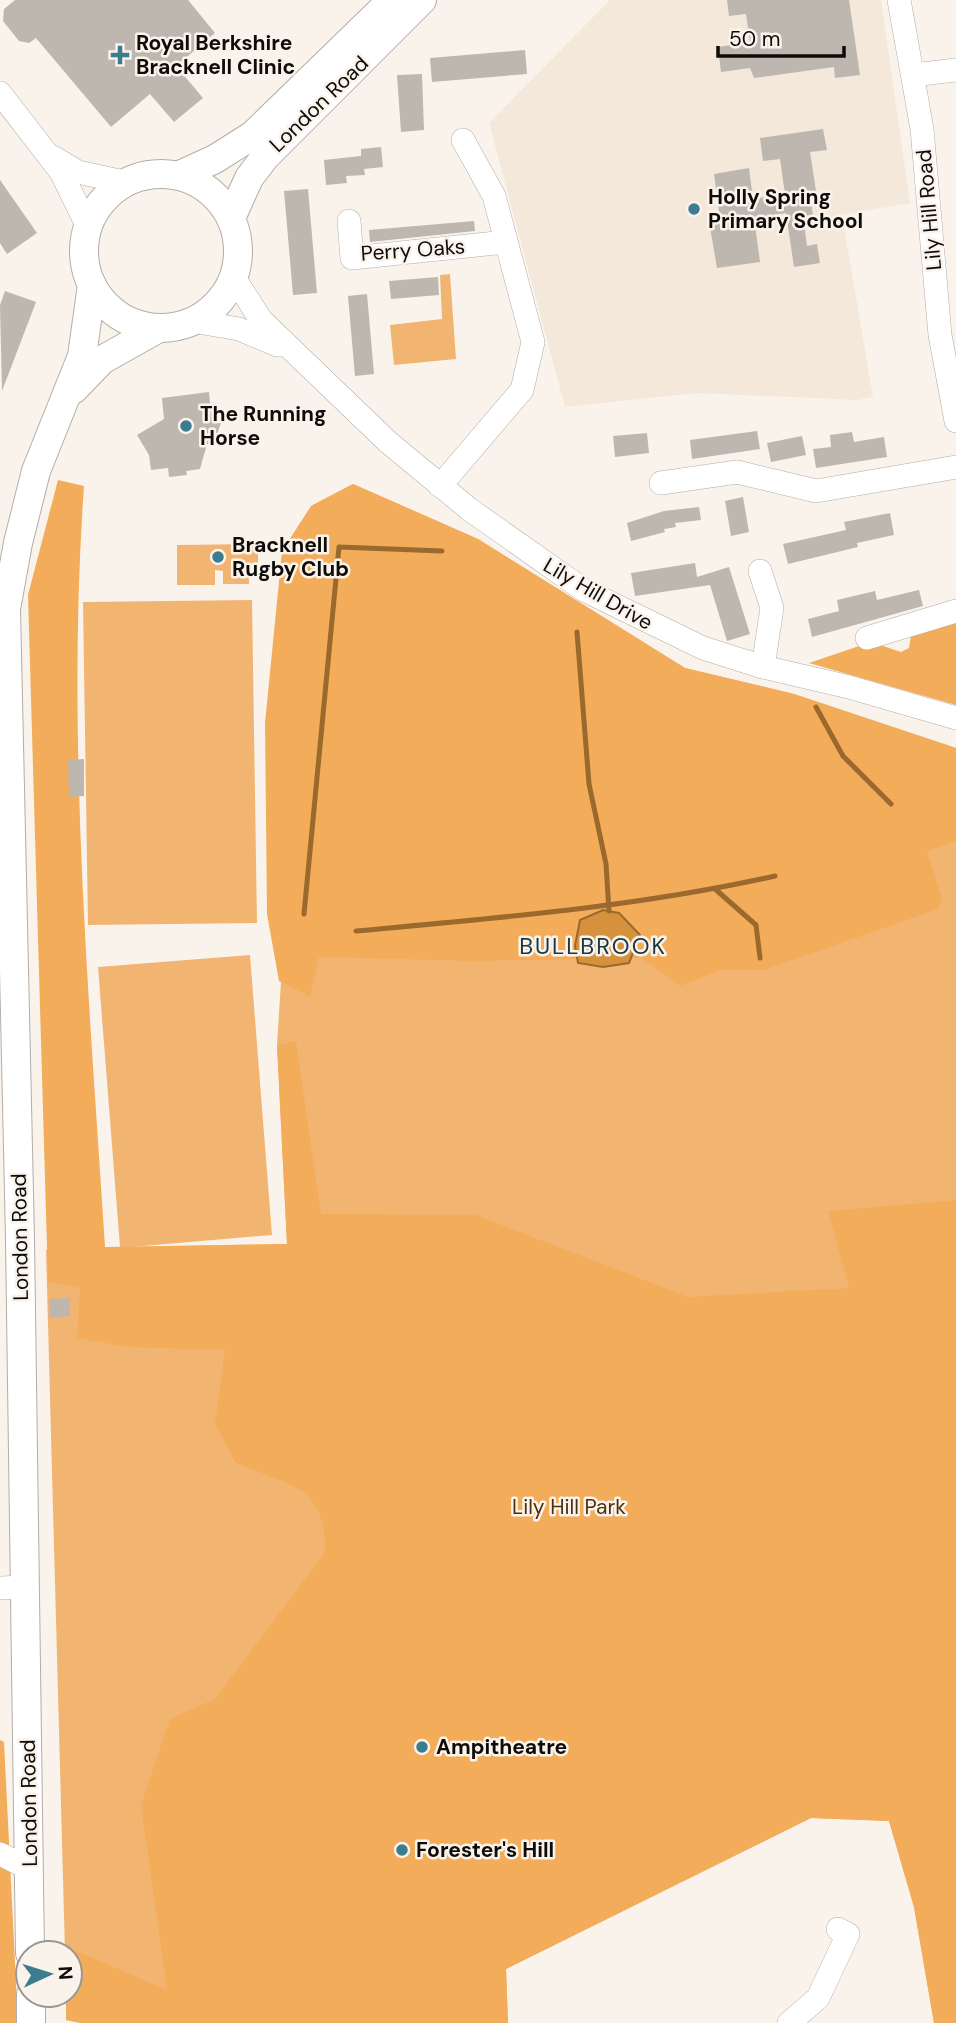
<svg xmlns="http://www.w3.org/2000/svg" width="956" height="2023" font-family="'DM Sans',sans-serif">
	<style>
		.built { fill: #f4e8db }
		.green { fill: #f2b571 }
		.forest { fill: #f3ac5a }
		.water { fill: #d6913c; stroke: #9a692d; stroke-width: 2 }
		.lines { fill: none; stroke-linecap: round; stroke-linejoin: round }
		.stream { stroke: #9a692d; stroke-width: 5 }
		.building { fill: #bdb7b0 }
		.minor-casing { stroke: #b4ada7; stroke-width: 24 }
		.major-casing { stroke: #b4ada7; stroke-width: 30 }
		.minor { stroke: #fff; stroke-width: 23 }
		.major { stroke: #fff; stroke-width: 28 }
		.poi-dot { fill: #3b7c8e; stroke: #faf3ec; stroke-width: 2.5 }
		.labels { text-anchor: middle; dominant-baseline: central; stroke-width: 5; stroke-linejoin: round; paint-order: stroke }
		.poi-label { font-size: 21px; font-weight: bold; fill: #0e0c09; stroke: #faf3ec; text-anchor: start }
		.street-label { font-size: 21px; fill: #0e0c09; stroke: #faf3ec }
		.park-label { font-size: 21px; fill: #4c300c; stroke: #faf3ec }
		.neighbourhood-label { font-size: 23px; letter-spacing: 2px; fill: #193841; stroke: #faf3ec }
	</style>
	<rect width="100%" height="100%" fill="#faf3ec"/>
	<path class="built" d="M610,0h271l29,203 -68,12 31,182 -15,3 -162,-7 -131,14 -76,-284z"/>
	<g class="green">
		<path d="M450,274l6,85 -62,6 -4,-40 52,-6 -2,-44z"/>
		<path d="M353,484l125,55 207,129 109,26 162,54v1275h-22l-20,-116 -25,-86 -78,-3 -305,151 2,54h-427l-15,-3v-25h4v-42h-5l-19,-703 74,-3 -22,-280 152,-12 22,280 -140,12 155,-3 -10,-199 34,-539z"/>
		<path d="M258,544v26h-9v14h-26v-13l-8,-1v15h-38v-40z"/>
		<path d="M252,600l5,323 -169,2 -5,-323z"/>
	</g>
	<g class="forest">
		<path d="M58,480l26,6c-18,253 5,509 21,761l182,-3 -10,-199 19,-4 25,173 155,1 212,82 161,-9 -21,-77 128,-11v823h-22l-20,-116 -25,-86 -78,-3 -305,151 2,54h-427l-15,-3v-25h4v-42h-5v-7l102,44 -26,-185 29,-86 45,-20 110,-147c0,-70 -36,-65 -90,-90l-20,-39 10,-73 -97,-3 -51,-9 3,-50 -32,-6 -20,-687z"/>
		<path d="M353,484l125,55 207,129 109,26 162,54v93l-29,10 15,49 -4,9 -174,61h-43l-41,16 -39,-28 -167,3 -155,-4 -9,40 -31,-16 -12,-67 -2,-191 17,-172 29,-45z"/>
		<path d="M956,620v85l-147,-42 62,-21 30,10 8,-4 2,-13z"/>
		<path d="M0,1740l4,2 14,281h-18z"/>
	</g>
	<path class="water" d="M603,910l16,3 21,22 -11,28 -26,4 -25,-4 -3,-17 5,-26z"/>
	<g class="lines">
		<g class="stream">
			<path d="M577,632l12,152 17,80 3,47"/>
			<path d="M816,707l27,49 48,48"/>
			<path d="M715,889l41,36 4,33"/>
			<path d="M304,914l35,-367 103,4"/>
			<path d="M356,931c141,-13 281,-24 419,-55"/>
		</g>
	</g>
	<g class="building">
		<path d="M15,0h173l27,33 -39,33 27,32 -29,24 -24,-28 -39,33 -75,-89 -7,5 -10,-2 -16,-20 1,-12z"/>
		<path d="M727,0h122l11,75 -25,3 -1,-11 -80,11 -4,-10 -29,4 -3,-25 32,-5 -4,-28 -17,2z"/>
		<path d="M525,50l2,24 -95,8 -2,-24z"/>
		<path d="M422,74l2,56 -23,2 -4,-57z"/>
		<path d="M823,129l4,21 -17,2 6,39 -7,1 4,23 -10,1 4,30 10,-2 3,19 -26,4 -8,-54 -32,5 6,44 -43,6 -8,-47 11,-2 -6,-45 35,-6 4,31 32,-5 -5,-35 -17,2 -3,-23z"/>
		<path d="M381,147l2,20 -19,2 1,6 -19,1 1,7 -21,2 -2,-25 37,-4v-7z"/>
		<path d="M0,180l37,53 -30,21 -7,-11z"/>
		<path d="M308,189l9,104 -24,2 -9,-104z"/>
		<path d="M474,221l1,10 -105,11 -1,-12z"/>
		<path d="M438,277l1,18 -48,4 -2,-18z"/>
		<path d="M5,291l31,11 -34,89 -2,-86z"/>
		<path d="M367,294l7,80 -19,2 -7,-80z"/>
		<path d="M209,392l2,21 12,4 -9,26 -7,1 -7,25 -14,2 1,4 -18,2 -1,-9 -17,2 -2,-15 -12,-20 27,-16 -2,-21z"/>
		<path d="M757,431l3,18 -68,10 -2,-19z"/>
		<path d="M852,432l2,10 30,-5 3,20 -71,11 -3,-19 18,-2 -1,-12z"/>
		<path d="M647,433l2,20 -34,4 -2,-21z"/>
		<path d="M802,436l4,19 -35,7 -4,-19z"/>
		<path d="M743,497l6,35 -18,4 -6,-35z"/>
		<path d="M699,507l2,13 -26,3 1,4 -12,2 1,3 -34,9 -4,-18 37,-12z"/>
		<path d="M890,513l4,22 -37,8 1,4 -70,17 -5,-20 63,-14 -2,-8z"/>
		<path d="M695,563l2,14 32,-10 21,67 -23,7 -17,-56 -75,11 -4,-23z"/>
		<path d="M919,590l4,16 -111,31 -4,-18 31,-8 -2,-11 38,-9 2,9z"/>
		<path d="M84,759v37l-15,1 -1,-37z"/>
		<path d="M70,1298v18l-20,2 -1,-19z"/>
	</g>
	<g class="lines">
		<defs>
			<g id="minor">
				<path d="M899,0l23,129 18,206 16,86"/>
				<path d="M914,75l42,-5"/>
				<path d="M0,93l61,79 27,55"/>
				<path d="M53,157l25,15 46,10"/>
				<path d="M349,221l3,37 154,-16"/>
				<path d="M233,276l28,44 127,122 81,67 115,81 119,58 60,19 86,20 107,31"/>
				<path d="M192,321l47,8 38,16"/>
				<path d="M661,483l76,-11 79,19 140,-24"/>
				<path d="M440,486l82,-96 11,-48 -39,-146 -31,-56"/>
				<path d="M760,571l12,37 -9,59"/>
				<path d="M867,638l89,-27"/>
				<path d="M0,1588l26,-1"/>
				<path d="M0,1854l18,9"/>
				<path d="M789,2023l29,-25 30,-64 -10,-5"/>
			</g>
			<g id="major">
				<circle cx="161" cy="251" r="77"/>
				<path d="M180,175l35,-16 38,-24 139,-135"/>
				<path d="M231,218l18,-40 16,-21 157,-157"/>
				<path d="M74,389l28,-29 57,-32"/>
				<path d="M30,1953l-10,-714 -14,-630 12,-66 18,-72 46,-115 10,-71"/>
				<path d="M31,1995v28"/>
			</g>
		</defs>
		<use href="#minor" class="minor-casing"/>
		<use href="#major" class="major-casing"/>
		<use href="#minor" class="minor"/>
		<use href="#major" class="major"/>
	</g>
	<g class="poi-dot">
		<path d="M116.5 44.5h7v7h7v7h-7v7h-7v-7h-7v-7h7z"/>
		<circle cx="694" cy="209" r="7"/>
		<circle cx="186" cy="426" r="7"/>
		<circle cx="218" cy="557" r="7"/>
		<circle cx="422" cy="1747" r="7"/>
		<circle cx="402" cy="1850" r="7"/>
	</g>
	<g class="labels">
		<g class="poi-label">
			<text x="136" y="43">Royal Berkshire<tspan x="136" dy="24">Bracknell Clinic</tspan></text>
			<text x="708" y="197">Holly Spring<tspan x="708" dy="24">Primary School</tspan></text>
			<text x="200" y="414">The Running<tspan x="200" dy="24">Horse</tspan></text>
			<text x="232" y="545">Bracknell<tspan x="232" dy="24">Rugby Club</tspan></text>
			<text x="436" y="1747">Ampitheatre</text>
			<text x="416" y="1850">Forester's Hill</text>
		</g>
		<g class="street-label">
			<text transform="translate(319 104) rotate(-44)">London Road</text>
			<text transform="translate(929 210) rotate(-95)">Lily Hill Road</text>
			<text transform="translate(413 250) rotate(-4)">Perry Oaks</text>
			<text transform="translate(598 594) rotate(30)">Lily Hill Drive</text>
			<text transform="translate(20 1237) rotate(-91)">London Road</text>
			<text transform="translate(29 1803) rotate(-91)">London Road</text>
		</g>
		<g class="park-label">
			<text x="569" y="1507">Lily Hill Park</text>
		</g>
		<g class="neighbourhood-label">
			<text x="593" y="946">BULLBROOK</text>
		</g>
	</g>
	<g transform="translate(49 1974) rotate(86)"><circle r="33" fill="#faf3ec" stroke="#9c9791" stroke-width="2"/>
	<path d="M0-5L12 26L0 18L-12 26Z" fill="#3b7c8e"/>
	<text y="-10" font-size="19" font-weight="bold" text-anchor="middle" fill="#0e0c09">N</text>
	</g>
	<path d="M718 46v10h126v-10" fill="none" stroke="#0e0c09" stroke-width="3.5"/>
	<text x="729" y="46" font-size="21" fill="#0e0c09" stroke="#faf3ec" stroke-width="5" paint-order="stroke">50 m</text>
</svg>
